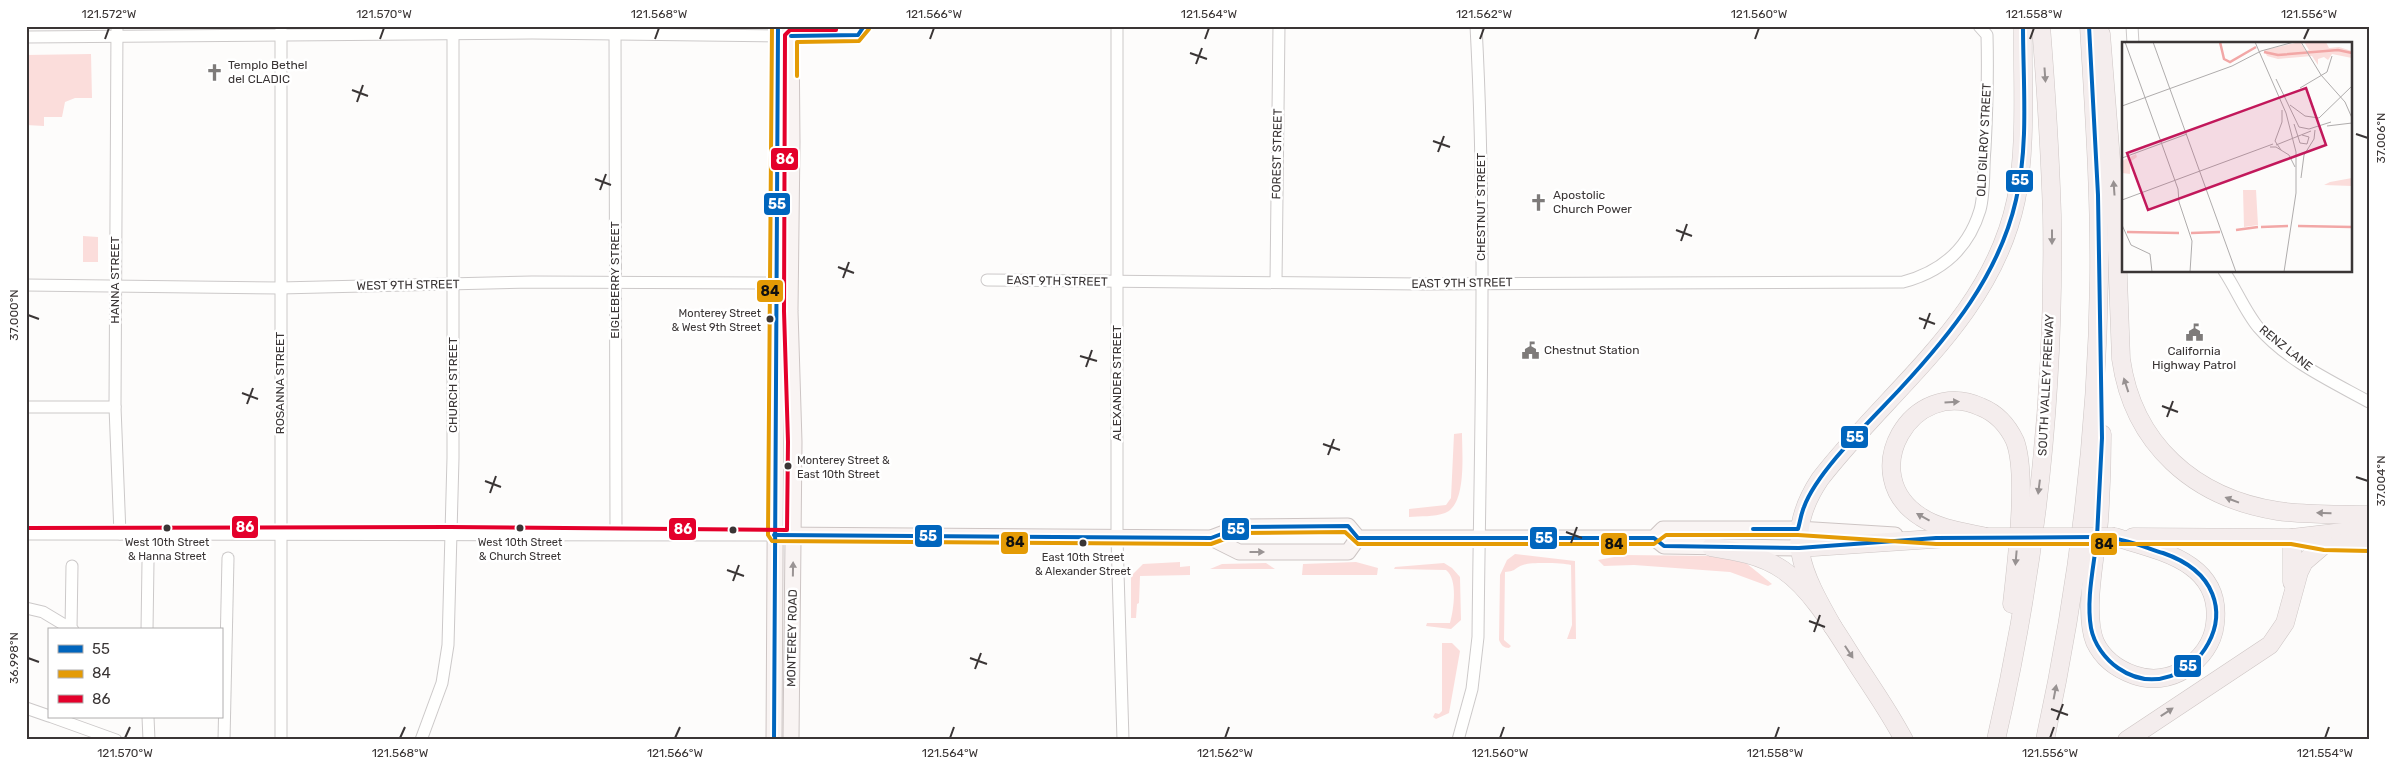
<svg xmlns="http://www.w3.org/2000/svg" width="2395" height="766" font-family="Rubik,sans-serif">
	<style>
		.green { fill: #fbdddb }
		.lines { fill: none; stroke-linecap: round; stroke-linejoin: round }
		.minor-casing { stroke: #ccc9c9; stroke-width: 13 }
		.major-casing { stroke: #cdc5c4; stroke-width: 17 }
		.highway-casing { stroke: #cdc5c4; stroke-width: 19 }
		.minor { stroke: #fffffe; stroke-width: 11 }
		.major { stroke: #f9f4f3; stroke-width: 15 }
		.highway { stroke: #f4eded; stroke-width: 18 }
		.highway-bridge-casing { stroke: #cdc5c4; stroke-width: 19; stroke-linecap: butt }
		.highway-bridge { stroke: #f4eded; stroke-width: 18 }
		.bus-1-casing { stroke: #fff; stroke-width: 8 }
		.bus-2-casing { stroke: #fff; stroke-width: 8 }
		.bus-3-casing { stroke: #fff; stroke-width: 8 }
		.bus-1 { stroke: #0065bd; stroke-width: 4 }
		.bus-2 { stroke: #e49b05; stroke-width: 4 }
		.bus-3 { stroke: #e4002b; stroke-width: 4 }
		.oneway { fill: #979191 }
		.oneway2 { fill: #9a9494 }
		.ticks { fill: none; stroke: #3a3535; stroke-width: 2 }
		.bus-dot { fill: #3a3535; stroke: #fff; stroke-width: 2 }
		.labels { text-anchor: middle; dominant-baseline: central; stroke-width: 5; stroke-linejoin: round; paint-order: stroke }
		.bus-label { font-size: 11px; fill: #3a3535; stroke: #fff }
		.poi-label { font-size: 12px; fill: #3a3535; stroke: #fff; text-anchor: start }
		.street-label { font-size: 12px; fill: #3a3535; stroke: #fff }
		.inset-river { fill: none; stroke: #f2a7a6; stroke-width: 2.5 }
		.inset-road { fill: none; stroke: #afacac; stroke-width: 1 }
		.view { fill: #c2185b; fill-opacity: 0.15; stroke: #c2185b; stroke-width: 2.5 }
		.inset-edge { fill: none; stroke: #3a3535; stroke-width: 2.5 }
		.line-badge { stroke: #fff; stroke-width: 2 }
		.badge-label { font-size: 14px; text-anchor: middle; font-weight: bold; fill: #fff }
		.pale-badge-label { font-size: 14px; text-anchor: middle; font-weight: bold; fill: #111 }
		.neatline { fill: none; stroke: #3a3535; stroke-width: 2 }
		.ticks-label { font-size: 12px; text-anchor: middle; fill: #3a3535 }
	</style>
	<rect width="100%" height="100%" fill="#fdfcfb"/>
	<g class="green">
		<path d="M91,54l1,44h-17l-10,4 -3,15h-18v9l-18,-1v-70z"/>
		<path d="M83,236l15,1v25h-15z"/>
		<path d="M1462,433c0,20 5,72 -17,80 -11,4 -25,3 -36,4v-8l37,-4 5,-7 3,-64z"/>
		<path d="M1515,554l60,7 1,78h-9l5,-14 -1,-60c-8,-2 -40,-3 -48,0 -9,3 -6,6 -18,7l-1,68 7,6 -2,2c-5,0 -8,-3 -10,-8l1,-65 7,-15z"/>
		<path d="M1625,555l90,1 31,7 26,21 -4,2 -38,-14 -96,-7 -30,1 -6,-6z"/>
		<path d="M1180,562v5l10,-1v9l-50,1 -1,27 -2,1 -1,14h-5v-42l12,-12z"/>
		<path d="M1356,562l22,6 -1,7h-75l1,-11z"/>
		<path d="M1266,563l9,6h-65l12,-5z"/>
		<path d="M1444,563l8,5 8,9 1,43 -10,9 -25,-3 1,-3h23c4,-14 8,-44 -4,-53l-52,-1 1,-2z"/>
		<path d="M1442,643h10l8,8 -11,62 -13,6 -3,-2 2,-4 4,1 3,-3z"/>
	</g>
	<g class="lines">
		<defs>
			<g id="minor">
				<path d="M117,26l-2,381 5,127"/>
				<path d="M615,26l1,508"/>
				<path d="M1117,26v512l6,202"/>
				<path d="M2132,26l1,18"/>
				<path d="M26,37l506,-4 252,3"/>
				<path d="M2224,271c12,18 21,40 34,56 29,34 73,54 111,75"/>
				<path d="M987,280l434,4 482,-2c38,-10 65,-32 77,-72 5,-18 3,-42 5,-61 2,-38 3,-76 2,-114l-8,-9"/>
				<path d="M1276,281l3,-255"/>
				<path d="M26,285l254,3 252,-6 251,1"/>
				<path d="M26,407h89"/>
				<path d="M26,534l748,1"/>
				<path d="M26,608l17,4 30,18"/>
				<path d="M71,629l1,-63"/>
				<path d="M147,630l1,-68"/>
				<path d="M26,708l23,8"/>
				<path d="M52,717l64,23"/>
				<path d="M148,717l1,23"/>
				<path d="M224,740l4,-182"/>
				<path d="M281,740v-714"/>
				<path d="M421,740l21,-57 6,-38 5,-187v-432"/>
				<path d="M1458,740l14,-51 6,-52c2,-204 9,-408 -2,-611"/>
			</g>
			<g id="major">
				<path d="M791,26l1,116 -2,169 4,131 -3,298"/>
				<path d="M774,535l437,3 29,-11 108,-1 10,12h296l9,-9h135l97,6"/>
				<path d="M1211,538l28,14h109l10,-14"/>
				<path d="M1654,538l10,8 135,2"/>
				<path d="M774,740l4,-714"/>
			</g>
			<g id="highway">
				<path d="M2101,34l15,189 5,136c12,85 73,139 157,152 29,4 61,3 91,4"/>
				<path d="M2102,434c0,29 -1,58 -3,87 -3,33 -16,91 -4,121 8,17 22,27 39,33 17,6 36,4 51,-6 16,-10 28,-26 30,-45 8,-62 -55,-73 -100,-87"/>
				<path d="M1986,537c-21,-5 -47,-8 -65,-20 -67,-42 -9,-142 60,-110 15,6 27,19 34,34 13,34 1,125 -3,163"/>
				<path d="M2133,537l159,1 77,-9"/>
				<path d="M2319,543l50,2"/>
				<path d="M1711,547c25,4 50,8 72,23 31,21 56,67 77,99 15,23 31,46 44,71"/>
				<path d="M1799,548l164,-11"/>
				<path d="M2292,582v-44"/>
				<path d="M1833,627c-31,-55 -51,-91 -13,-148 70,-91 171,-160 196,-279 11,-54 6,-118 7,-174"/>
				<path d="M1996,740c40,-172 59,-349 56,-525 -2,-63 -6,-126 -11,-189"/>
				<path d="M2045,740c33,-152 52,-306 54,-461 1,-84 -5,-168 -10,-253"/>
				<path d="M2127,740l143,-95 15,-22 14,-51 5,-10 21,-18"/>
			</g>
		</defs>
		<use href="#minor" class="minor-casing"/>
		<use href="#major" class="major-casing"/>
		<use href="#highway" class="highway-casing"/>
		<use href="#minor" class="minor"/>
		<use href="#major" class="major"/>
		<use href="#highway" class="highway"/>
		<defs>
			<path id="highway-bridge" d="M1986,537h129"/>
		</defs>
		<use href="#highway-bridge" class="highway-bridge-casing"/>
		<use href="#highway-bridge" class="highway-bridge"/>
		<defs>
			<g id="bus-1">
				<path d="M2089,26l9,169 4,243 -5,99"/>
				<path d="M791,36l67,-1 6,-9"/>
				<path d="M1753,529h45c2,-7 3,-15 6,-22 13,-36 68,-88 95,-117 51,-55 100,-115 117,-190 13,-56 7,-117 7,-174"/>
				<path d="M774,535l437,3 29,-11 108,-1 10,12h26"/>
				<path d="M2097,537c24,0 44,9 66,16 110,38 26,164 -45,115 -13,-9 -24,-24 -27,-40 -5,-29 3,-62 6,-91z"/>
				<path d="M1358,538h296l10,8 135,2 137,-10 161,-1"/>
				<path d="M774,740l4,-714"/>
			</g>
			<g id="bus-2">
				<path d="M772,26l-4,509 4,6 439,3 30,-11 104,-1 13,12h296l12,-9h132l138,9h355l33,6 45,1"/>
				<path d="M797,76v-34l62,-1 10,-12"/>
			</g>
			<path id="bus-3" d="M26,528l424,-1 337,3 1,-88 -4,-131 1,-276 5,-5h46v-4"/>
		</defs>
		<use href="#bus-1" class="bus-1-casing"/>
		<use href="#bus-2" class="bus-2-casing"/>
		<use href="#bus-3" class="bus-3-casing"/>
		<use href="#bus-1" class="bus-1"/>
		<use href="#bus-2" class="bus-2"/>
		<use href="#bus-3" class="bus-3"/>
	</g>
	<defs><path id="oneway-solid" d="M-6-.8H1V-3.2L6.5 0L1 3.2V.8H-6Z" transform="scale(1.25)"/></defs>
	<g class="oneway">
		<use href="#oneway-solid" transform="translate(2045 75) rotate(86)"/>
		<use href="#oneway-solid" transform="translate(2114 188) rotate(-94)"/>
		<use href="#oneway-solid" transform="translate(2052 237) rotate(90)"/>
		<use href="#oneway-solid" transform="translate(2126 385) rotate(-108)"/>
		<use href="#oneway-solid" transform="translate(1952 402) rotate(-4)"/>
		<use href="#oneway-solid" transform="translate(2039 487) rotate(97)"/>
		<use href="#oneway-solid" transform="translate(2232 500) rotate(-159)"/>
		<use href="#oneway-solid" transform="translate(2324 513) rotate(-178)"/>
		<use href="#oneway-solid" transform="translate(1923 517) rotate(-151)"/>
		<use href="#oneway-solid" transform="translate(2016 558) rotate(95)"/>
		<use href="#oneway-solid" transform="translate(1849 652) rotate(57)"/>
		<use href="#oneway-solid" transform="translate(2055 692) rotate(-79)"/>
		<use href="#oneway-solid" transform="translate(2167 712) rotate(-33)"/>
	</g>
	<g class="oneway2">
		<use href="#oneway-solid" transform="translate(1257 552)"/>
		<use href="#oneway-solid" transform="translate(793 569) rotate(-89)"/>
	</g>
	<path class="ticks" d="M105,39l4,-11M380,39l4,-11M655,39l4,-11M930,39l4,-11M1205,39l4,-11M1480,39l4,-11M1755,39l4,-11M2030,39l4,-11M2304,39l5,-11M1190,53l17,6M1196,64l6,-16M352,90l16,6M357,102l6,-17M2356,134l12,4M1433,141l17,6M1438,152l6,-16M595,179l16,6M600,190l6,-16M1676,230l16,6M1681,241l6,-17M838,267l16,6M843,278l6,-16M28,315l11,4M1919,318l16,6M1924,329l6,-16M1080,356l17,5M1086,367l6,-17M242,393l16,6M247,404l6,-16M2162,406l16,6M2167,417l6,-16M1323,444l17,6M1328,455l6,-16M2356,477l12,4M485,481l16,6M490,493l6,-17M1566,532l16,6M1571,543l6,-16M727,570l17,6M733,581l6,-16M1809,621l16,6M1814,632l6,-17M28,658l11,4M970,658l17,6M975,669l6,-16M2051,709l17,6M2057,720l6,-16M125,738l5,-11M400,738l5,-11M675,738l5,-11M950,738l4,-11M1225,738l4,-11M1500,738l4,-11M1775,738l4,-11M2050,738l4,-11M2325,738l4,-11"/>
	<defs>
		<symbol id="church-bare" viewBox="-9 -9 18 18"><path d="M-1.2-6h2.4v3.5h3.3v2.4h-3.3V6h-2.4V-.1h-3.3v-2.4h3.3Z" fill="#7e7b7a" stroke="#fff" stroke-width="2.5" paint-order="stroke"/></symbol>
		<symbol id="civic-bare" viewBox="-9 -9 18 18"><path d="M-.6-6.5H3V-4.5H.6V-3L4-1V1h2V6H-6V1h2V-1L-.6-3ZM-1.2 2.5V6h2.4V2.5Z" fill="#7e7b7a" stroke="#fff" stroke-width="2.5" paint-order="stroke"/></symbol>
	</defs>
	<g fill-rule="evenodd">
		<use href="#church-bare" x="202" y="60" width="25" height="25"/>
		<use href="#church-bare" x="1526" y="190" width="25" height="25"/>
		<use href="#civic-bare" x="2182" y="320" width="25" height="25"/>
		<use href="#civic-bare" x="1518" y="338" width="25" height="25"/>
	</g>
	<g class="bus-dot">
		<circle cx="770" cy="319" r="4.5"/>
		<circle cx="788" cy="466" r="4.5"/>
		<circle cx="167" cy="528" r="4.5"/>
		<circle cx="520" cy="528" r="4.5"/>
		<circle cx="733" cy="530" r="4.5"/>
		<circle cx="1083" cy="543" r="4.5"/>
	</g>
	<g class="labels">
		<g class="bus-label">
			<text x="761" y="313" text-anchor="end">Monterey Street<tspan x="761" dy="14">&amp; West 9th Street</tspan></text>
			<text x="797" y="460" text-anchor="start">Monterey Street &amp;<tspan x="797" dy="14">East 10th Street</tspan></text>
			<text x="167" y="542">West 10th Street<tspan x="167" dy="14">&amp; Hanna Street</tspan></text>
			<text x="520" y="542">West 10th Street<tspan x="520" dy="14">&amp; Church Street</tspan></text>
			<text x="1083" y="557">East 10th Street<tspan x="1083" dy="14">&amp; Alexander Street</tspan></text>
		</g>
		<g class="poi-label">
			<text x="228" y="65">Templo Bethel<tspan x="228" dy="14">del CLADIC</tspan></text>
			<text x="1553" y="195">Apostolic<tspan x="1553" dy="14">Church Power</tspan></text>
			<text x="1544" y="350">Chestnut Station</text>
			<text x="2194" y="351" text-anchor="middle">California<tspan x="2194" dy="14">Highway Patrol</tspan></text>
		</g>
		<g class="street-label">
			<text transform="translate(1984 140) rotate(-87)">OLD GILROY STREET</text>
			<text transform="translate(1277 154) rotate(-89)">FOREST STREET</text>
			<text transform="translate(1481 207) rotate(-90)">CHESTNUT STREET</text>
			<text transform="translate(115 280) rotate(-90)">HANNA STREET</text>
			<text transform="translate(615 280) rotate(-90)">EIGLEBERRY STREET</text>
			<text transform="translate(1057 281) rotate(1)">EAST 9TH STREET</text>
			<text transform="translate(1462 283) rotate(-1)">EAST 9TH STREET</text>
			<text transform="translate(408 285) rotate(-1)">WEST 9TH STREET</text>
			<text transform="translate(2286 348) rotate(39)">RENZ LANE</text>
			<text transform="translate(280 383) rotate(-90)">ROSANNA STREET</text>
			<text transform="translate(1117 383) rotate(-90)">ALEXANDER STREET</text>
			<text transform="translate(453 385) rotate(-90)">CHURCH STREET</text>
			<text transform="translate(2046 385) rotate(-87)">SOUTH VALLEY FREEWAY</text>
			<text transform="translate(792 638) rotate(-89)">MONTEREY ROAD</text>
		</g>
	</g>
	<g transform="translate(2122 42)">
		<rect width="230" height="230" fill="#fdfcfb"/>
		<path d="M178,0l6,9 3,-1 -5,-8h22l3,6 10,-1 13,4v7l-20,-4 -4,6 -4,-3 -6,2v6l-6,-9 -34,3 -11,-3 -3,-6zM14,112l1,3 -7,5v12l-8,-1v-12zM230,136v8l-28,-1 6,-3zM121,148h13l2,35 -14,2z" fill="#fbdddb"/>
		<path class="inset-river" d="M98,0l4,17 6,3 26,-15M142,10l14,3 60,-5 14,3M176,184l54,1M139,185l27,-1M114,188l22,-3M5,190l52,1M69,191l29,-1"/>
		<path class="inset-road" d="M3,0l53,147 1,13 13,39 -2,31M31,0l83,230M133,0l31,71 10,39v41l-12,79M179,0l20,33 24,27 7,16M154,37l23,48 10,2 22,-7M178,46l27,-16 5,-16M168,63l15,11 14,2 33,-32M0,64l110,-40 29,-15 33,-9M172,82l6,19 7,1 2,-7 -7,-2M230,83v19M205,84l25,-3M154,103l35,-14M148,105h6l13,8 6,12M159,108l-6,-9 7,-19v-12M0,116l65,-24M78,129l73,-27M179,136l3,-23 10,-16 1,-9M0,158l78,-29M0,183l9,20 19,9 2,18"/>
		<path class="view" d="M184,46l20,57 -178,65 -21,-57z"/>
		<rect width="230" height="230" class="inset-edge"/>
	</g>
	<g class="line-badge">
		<rect x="770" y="147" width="29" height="24" rx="5" fill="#e4002b"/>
		<rect x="2005" y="169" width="29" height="24" rx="5" fill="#0065bd"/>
		<rect x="763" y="192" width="28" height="24" rx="5" fill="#0065bd"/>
		<rect x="756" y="279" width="28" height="24" rx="5" fill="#e49b05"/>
		<rect x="1840" y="425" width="29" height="24" rx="5" fill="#0065bd"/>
		<rect x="231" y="515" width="28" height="24" rx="5" fill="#e4002b"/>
		<rect x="1221" y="517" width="29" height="24" rx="5" fill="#0065bd"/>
		<rect x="668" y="517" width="29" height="24" rx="5" fill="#e4002b"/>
		<rect x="914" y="524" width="29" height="24" rx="5" fill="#0065bd"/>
		<rect x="1529" y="526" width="29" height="24" rx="5" fill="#0065bd"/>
		<rect x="1000" y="531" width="29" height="24" rx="5" fill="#e49b05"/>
		<rect x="1600" y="532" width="28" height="24" rx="5" fill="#e49b05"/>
		<rect x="2090" y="532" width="28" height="24" rx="5" fill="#e49b05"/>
		<rect x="2173" y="654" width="29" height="24" rx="5" fill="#0065bd"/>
	</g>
	<g class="badge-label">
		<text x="785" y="164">86</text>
		<text x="2020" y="185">55</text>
		<text x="777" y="209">55</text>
		<text x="1855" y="442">55</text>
		<text x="245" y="532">86</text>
		<text x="1236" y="534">55</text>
		<text x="683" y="534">86</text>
		<text x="928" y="541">55</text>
		<text x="1544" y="543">55</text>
		<text x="2188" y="671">55</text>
	</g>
	<g class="pale-badge-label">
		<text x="770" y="296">84</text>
		<text x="1015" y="547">84</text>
		<text x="1614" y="549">84</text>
		<text x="2104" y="549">84</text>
	</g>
	<rect width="2395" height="766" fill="none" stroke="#ffffff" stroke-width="55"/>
	<rect x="48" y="628" width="175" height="90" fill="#ffffff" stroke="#b0aeae"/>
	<rect x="58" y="645" width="25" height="8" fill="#0065bd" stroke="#b0aeae"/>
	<text x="92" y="654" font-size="15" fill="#3a3535">55</text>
	<rect x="58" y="670" width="25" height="8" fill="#e49b05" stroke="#b0aeae"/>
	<text x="92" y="678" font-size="15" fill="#3a3535">84</text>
	<rect x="58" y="695" width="25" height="8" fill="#e4002b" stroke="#b0aeae"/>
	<text x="92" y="704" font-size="15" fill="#3a3535">86</text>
	<rect x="28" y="28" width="2340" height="710" class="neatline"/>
	<g class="ticks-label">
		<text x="109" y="18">121.572°W</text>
		<text x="384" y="18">121.570°W</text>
		<text x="659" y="18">121.568°W</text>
		<text x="934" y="18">121.566°W</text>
		<text x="1209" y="18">121.564°W</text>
		<text x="1484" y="18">121.562°W</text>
		<text x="1759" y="18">121.560°W</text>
		<text x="2034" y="18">121.558°W</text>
		<text x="2309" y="18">121.556°W</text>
		<text transform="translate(2381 138) rotate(-90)" y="4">37.006°N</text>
		<text transform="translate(14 315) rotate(-90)" y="4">37.000°N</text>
		<text transform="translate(2381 481) rotate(-90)" y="4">37.004°N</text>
		<text transform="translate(14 658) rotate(-90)" y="4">36.998°N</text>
		<text x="125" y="757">121.570°W</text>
		<text x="400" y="757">121.568°W</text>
		<text x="675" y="757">121.566°W</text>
		<text x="950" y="757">121.564°W</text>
		<text x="1225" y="757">121.562°W</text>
		<text x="1500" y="757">121.560°W</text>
		<text x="1775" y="757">121.558°W</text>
		<text x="2050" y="757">121.556°W</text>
		<text x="2325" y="757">121.554°W</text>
	</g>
</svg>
